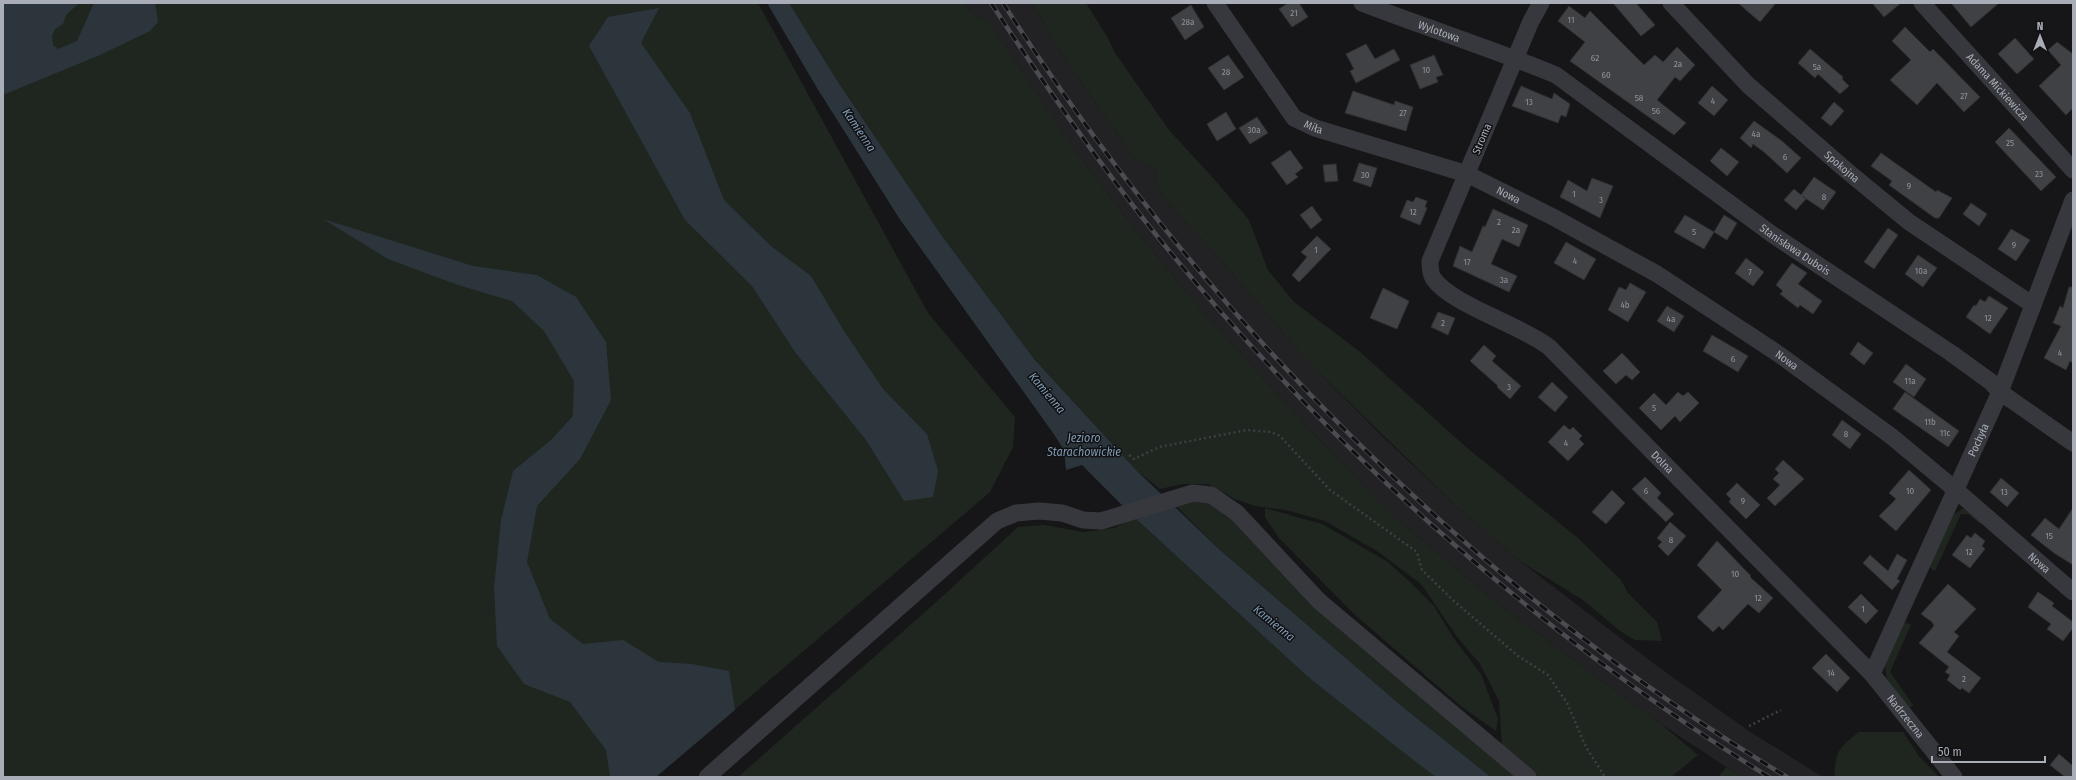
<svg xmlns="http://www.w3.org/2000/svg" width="2076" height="780" font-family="'Fira Sans Condensed',sans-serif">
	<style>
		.built { fill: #222225 }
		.green { fill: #1e261f }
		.water { fill: #2c353c }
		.building { fill: #404145; stroke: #303034 }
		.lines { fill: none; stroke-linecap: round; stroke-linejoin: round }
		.path { stroke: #3d3f44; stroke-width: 2.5; stroke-dasharray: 2 3; stroke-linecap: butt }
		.street { stroke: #37383d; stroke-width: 17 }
		.rail-casing { stroke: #4a4c52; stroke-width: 4.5 }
		.rail { stroke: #111113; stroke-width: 3; stroke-dasharray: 9; stroke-linecap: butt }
		.labels { text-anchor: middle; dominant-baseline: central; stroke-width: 3; stroke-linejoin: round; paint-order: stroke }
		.number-label { font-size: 9px; fill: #8e929b }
		.street-label { font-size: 11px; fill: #a8adb8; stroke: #111113 }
		.water-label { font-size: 12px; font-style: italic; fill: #7f9bb3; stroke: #111113 }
	</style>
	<rect width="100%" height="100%" fill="#161618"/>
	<path class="built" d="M965,3h67l31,53 72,103 20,9 1,17 14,20 45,48 97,113 69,69 74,70 66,57 140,107 91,64 71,44h-79l-18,-10 -65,-43 -159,-117 -110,-92 -81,-84 -108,-119 -65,-79 -63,-83 -85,-127 -20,-12z"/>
	<g class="green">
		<path d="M3,3h755l170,310 87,104 -2,30 -23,45 -334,285h-653z"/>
		<path d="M789,3h176l5,8 20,12 85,127 63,83 65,79 108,119 81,84 110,92 159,117 37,31 -27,22h-132l-37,-32 -3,-44 -19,-37 -22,-26 -37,-54 -44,-33 -52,-30 -39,-11 -31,-4 -20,-7 -27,-15h-25l-23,5 -23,-18 -102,-111 -93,-124 -102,-151z"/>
		<path d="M1032,3h54l22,35 7,15 54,77 45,49 35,41 19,50 26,32 65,49 107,96 113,92 42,41 7,13 29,29 5,19 -27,-1 -15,-9 -37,-31 -62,-38 -66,-57 -143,-139 -97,-113 -45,-48 -14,-20 -1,-17 -20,-9 -72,-103z"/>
		<path d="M1179,500l27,1 16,8 296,268h-27l-87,-69 -184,-158 -43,-43z"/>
		<path d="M1265,508l57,16 66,38 23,21 23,23 20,33 27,35 17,45 -2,12 -34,-24 -107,-92 -76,-77 -14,-21z"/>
		<path d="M1962,509h5l14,12 -1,3 -12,-10h-7l-26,57 -6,-4 25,-53z"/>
		<path d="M1134,517l174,160 130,100h-700l196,-173 84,-77 27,-2 38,7 31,-4z"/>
		<path d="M1902,621l9,4 -21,47 23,33 -2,2h-5l-19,-27 -2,-14z"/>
		<path d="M1859,732h44l15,23 21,22h-105c3,-28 3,-27 25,-45z"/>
		<path d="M1726,767l18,10h-26z"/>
	</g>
	<g class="water">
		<path d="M3,3h76l-13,12 -3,9 -8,5 -3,6 1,10 5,4 19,-8 17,-38h61l3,19 -8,9 -50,24 -97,40z"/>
		<path d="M767,3h22l51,82 102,151 93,124 102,111 83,79 184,158 87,69h-55l-20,-15 -108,-85 -174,-160 -52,-52 -16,5 -2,-20 -11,-17 -154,-215 -82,-130z"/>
		<path d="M659,8l-18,35 49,70 34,87 47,46 40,30 33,55 39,58 44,45 11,37 -5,26 -29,4 -38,-61 -71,-88 -43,-66 -67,-66 -96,-174 19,-29z"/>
		<path d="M323,219l150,47 64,9 39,22 30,45 5,58 -31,59 -43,47 -10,56 23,57 33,25 40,-4 36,22 33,2 37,7 6,39 -79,67h-46l-4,-27 -36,-48 -46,-18 -27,-38 -3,-59 7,-67 12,-49 38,-31 22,-24 1,-35 -30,-50 -32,-30 -54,-16 -70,-26z"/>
	</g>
	<g class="building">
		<path d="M1288,3h11l9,14 -16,10 -13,-18z"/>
		<path d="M1613,3h23l19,22 -14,11z"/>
		<path d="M1738,3h38l-16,19z"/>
		<path d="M1872,3h29l-17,14z"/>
		<path d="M1951,3h48l-28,24z"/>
		<path d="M1191,5l13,22 -19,13 -14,-22z"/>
		<path d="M1569,6l16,12 5,-7 54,54 11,-10 8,7 14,-15 18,18 -15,16 -5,-4 -18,23 29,23 -12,12 -104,-74 15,-19 -27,-21z"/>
		<path d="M1905,27l25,25 3,-3 47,48 -16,15 -27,-29 -20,22 -27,-25 21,-20 -19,-19z"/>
		<path d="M2015,38l19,21 -17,15 -19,-20z"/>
		<path d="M2057,42l16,12v54l-7,7 -27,-29 22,-21 -13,-15z"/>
		<path d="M1366,44l9,15 19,-10 6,11 -44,23 -6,-12 4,-2 -8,-15z"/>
		<path d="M1810,49l33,28 -1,2 7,7 -9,8 -22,-20 -3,4 -17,-15z"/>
		<path d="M1228,55l16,22 -20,13 -16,-22z"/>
		<path d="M1434,55l9,20 -7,2 2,5 -18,7 -10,-24z"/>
		<path d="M1521,86l31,13 2,-6 16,11 -4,13 -5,-2 -3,8 -46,-17z"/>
		<path d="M1712,86l16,14 -14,16 -16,-13z"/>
		<path d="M1353,91l41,14 1,-4 18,6 -7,24 -61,-18z"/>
		<path d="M1834,102l10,9 -13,15 -10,-8z"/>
		<path d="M1226,112l10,17 -19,12 -10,-17z"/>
		<path d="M1257,117l11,16 -18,11 -11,-16z"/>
		<path d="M1754,121l28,20 19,17 -14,15 -23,-21 -11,-8 -2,4 -11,-10z"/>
		<path d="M2009,128l47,49 -15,14 -46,-49z"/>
		<path d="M1721,148l18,14 -12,14 -17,-15z"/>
		<path d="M1290,150l13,18 -8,6 3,3 -11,8 -16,-22z"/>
		<path d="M1881,153l55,39 1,-2 15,8 -13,20h-4l-46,-33 3,-4 -21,-15z"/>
		<path d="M1359,163l18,5 -6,19 -18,-6z"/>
		<path d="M1336,164l2,17 -13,1 -2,-17z"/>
		<path d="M1814,177l22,15 -13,18 -21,-14 4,3 -10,11 -12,-10 10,-11 7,6z"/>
		<path d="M1592,178l21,8 -13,32 -40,-21 8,-17 19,11z"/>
		<path d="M1416,197l11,4 -2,6 2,1 -7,17 -20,-8 7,-17 6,2z"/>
		<path d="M1971,203l16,11 -8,12 -16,-12z"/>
		<path d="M1312,206l10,14 -11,9 -11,-14z"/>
		<path d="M1493,209l35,16 -9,22 -17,-8 -11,25 26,12 -8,16 -56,-26 7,-20 12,6 11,-26 2,1z"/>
		<path d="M1685,215l29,17 10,-17 13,8 -10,17 -13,-8 -10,17 -30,-17z"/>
		<path d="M1888,228l10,7 -24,34 -10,-7z"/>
		<path d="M2011,229l19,11 -14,21 -18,-12z"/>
		<path d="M1317,236l14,13 -32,33 -7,-7 15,-18 -6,-5z"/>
		<path d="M1566,242l30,17 -12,21 -30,-17z"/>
		<path d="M1918,255l19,13 -14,19 -18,-13z"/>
		<path d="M1746,258l18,14 -11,14 -18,-13z"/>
		<path d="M1792,263l15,10 -9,11 24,17 -9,13 -13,-9 -2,3 -18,-14 3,-3 -7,-6z"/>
		<path d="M1630,283l16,9 -18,30 -20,-12 11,-23 7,3z"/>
		<path d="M2069,287h4v76l-3,-2 -4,9 -22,-12 17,-32 -8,-3 7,-17 3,2z"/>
		<path d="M1383,288l26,13 -12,28 -27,-11z"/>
		<path d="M1989,296l19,12 -18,26 -24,-17 8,-12 2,1 4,-7 5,3z"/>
		<path d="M1667,306l17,10 -10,16 -17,-11z"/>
		<path d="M1438,312l17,6 -7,17 -17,-8z"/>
		<path d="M1712,335l36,21 -10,16 -35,-21z"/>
		<path d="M1858,342l15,11 -9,12 -14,-11z"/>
		<path d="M1484,345l12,11 -4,5 29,25 -11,13 -13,-12 1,-1 -28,-25z"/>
		<path d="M1622,353l18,19 -8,8 -6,-5 -10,9 -13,-13z"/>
		<path d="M1906,364l20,15 -12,18 -21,-15z"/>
		<path d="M1552,382l16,15 -13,15 -17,-15z"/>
		<path d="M1678,392l5,4 5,-4 11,11 -19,19 -5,-6 -14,14 -22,-22 15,-15 12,12z"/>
		<path d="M1905,392l54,39 -11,16 -55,-38z"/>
		<path d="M1842,420l19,14 -11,15 -18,-14z"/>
		<path d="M1564,425l6,5 3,-3 9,9 -3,3 5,5 -16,17 -20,-19z"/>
		<path d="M1783,460l21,19 -29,27 -8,-8 13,-13 -7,-6 6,-6 -4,-4z"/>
		<path d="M1909,470l22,20 -35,41 -17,-15 17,-17 -7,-6z"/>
		<path d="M1645,477l16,16 -4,5 17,16 -8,8 -34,-33z"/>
		<path d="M2001,478l18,15 -12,14 -17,-15z"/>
		<path d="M1737,483l23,22 -14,14 -17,-17 2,-3 -5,-5z"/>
		<path d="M1612,490l13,13 -19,21 -14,-12z"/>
		<path d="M2073,508v57l-19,-12 -23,-18 14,-17 14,11z"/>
		<path d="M1670,522l16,14 -18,20 -10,-10 4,-4 -5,-4z"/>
		<path d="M1975,533l10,8 -3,5 3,3 -15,19 -18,-13 15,-20 4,3z"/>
		<path d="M1717,541l34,35 -1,1 23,21 -14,15 -11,-9 -25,26 -4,-4 -6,6 -16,-15 25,-27 -25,-25z"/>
		<path d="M1897,554l10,6 -10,19 3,2 -8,9 -29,-27 7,-8 18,16z"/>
		<path d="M1948,584l28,25 -22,23 5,4 -12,16 34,26 -12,15 -7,-5 -2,2 -13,-10 3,-5 -5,-3 4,-5 -30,-24 15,-17 -2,-4 -11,-8z"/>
		<path d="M2038,592l16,11 -2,3 21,16v6l-10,13 -16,-12 4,-5 -23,-17z"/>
		<path d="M1861,594l17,17 -12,13 -18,-17z"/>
		<path d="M1826,654l24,24 -13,14 -25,-24z"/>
		<path d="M2059,754l14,12v11h-8l-15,-12z"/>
	</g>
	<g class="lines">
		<g class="path">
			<path d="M1129,455l5,4 25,-12 88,-17 24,2 9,4 50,54 87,62 5,18 33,32 63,54 30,19 19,28 19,44 19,30"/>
			<path d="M1749,726l32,-16"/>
		</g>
		<g class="street">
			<path id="s1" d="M1215,3l79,115 21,10 152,46 86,43 104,57 123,81 111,81 66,55 116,101"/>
			<path id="s2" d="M1362,3c65,25 131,46 194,72l217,160 178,118 40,29 9,10 73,51"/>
			<path id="s3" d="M1541,3l-10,18 -101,240c0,6 0,12 3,17 17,26 88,47 116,69l323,327 82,103"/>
			<path id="s4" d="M1671,3l77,82 99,86 62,51 124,83"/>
			<path id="s5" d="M1922,3l151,167"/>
			<path id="s6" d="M1872,674l128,-282 73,-192"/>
			<path d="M707,777l290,-256 19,-8 23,-2 23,2 21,7 18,1 92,-28 18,2 26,18 82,88 209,176"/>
		</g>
		<defs>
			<g id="rail">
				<path d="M991,3c49,75 99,148 154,218 174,219 386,409 624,556"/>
				<path d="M1003,3c199,312 466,583 784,774"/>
			</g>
		</defs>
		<use href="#rail" class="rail-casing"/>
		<use href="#rail" class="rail"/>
	</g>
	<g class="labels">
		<g class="number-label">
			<text x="1294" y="13">21</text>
			<text x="1571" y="20">11</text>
			<text x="1188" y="22">28a</text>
			<text x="1595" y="58">62</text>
			<text x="1678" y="64">2a</text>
			<text x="1817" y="67">5a</text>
			<text x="1426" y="70">10</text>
			<text x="1226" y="72">28</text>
			<text x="1606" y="75">60</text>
			<text x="1964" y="96">27</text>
			<text x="1639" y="98">58</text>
			<text x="1713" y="101">4</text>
			<text x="1529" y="102">13</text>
			<text x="1656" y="111">56</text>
			<text x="1403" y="113">27</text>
			<text x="1254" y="130">30a</text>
			<text x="1756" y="134">4a</text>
			<text x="2010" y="143">25</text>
			<text x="1785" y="157">6</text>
			<text x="2039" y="174">23</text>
			<text x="1365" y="175">30</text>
			<text x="1909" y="186">9</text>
			<text x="1574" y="194">1</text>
			<text x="1824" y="197">8</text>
			<text x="1601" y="200">3</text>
			<text x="1413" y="212">12</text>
			<text x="1499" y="222">2</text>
			<text x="1516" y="230">2a</text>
			<text x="1694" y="232">5</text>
			<text x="2014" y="245">9</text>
			<text x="1316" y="250">1</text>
			<text x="1575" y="261">4</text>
			<text x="1467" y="262">17</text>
			<text x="1921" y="271">10a</text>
			<text x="1750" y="272">7</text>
			<text x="1504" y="280">3a</text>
			<text x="1625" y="305">4b</text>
			<text x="1988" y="318">12</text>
			<text x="1671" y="319">4a</text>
			<text x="1443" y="323">2</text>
			<text x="2060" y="353">4</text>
			<text x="1733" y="359">6</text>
			<text x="1910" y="381">11a</text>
			<text x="1509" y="387">3</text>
			<text x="1654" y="408">5</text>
			<text x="1930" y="422">11b</text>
			<text x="1945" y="433">11c</text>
			<text x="1846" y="434">8</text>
			<text x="1566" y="443">4</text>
			<text x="1646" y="491">6</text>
			<text x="1910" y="491">10</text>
			<text x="2004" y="492">13</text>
			<text x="1743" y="501">9</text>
			<text x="2049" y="536">15</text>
			<text x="1671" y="540">8</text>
			<text x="1969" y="552">12</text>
			<text x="1735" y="574">10</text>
			<text x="1758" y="598">12</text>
			<text x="1863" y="609">1</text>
			<text x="1831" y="673">14</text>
			<text x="1964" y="679">2</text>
		</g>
		<g class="street-label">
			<text stroke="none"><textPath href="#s2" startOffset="82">Wylotowa</textPath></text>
			<text stroke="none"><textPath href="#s5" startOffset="113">Adama Mickiewicza</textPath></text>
			<text stroke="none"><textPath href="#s1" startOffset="161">Miła</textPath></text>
			<text transform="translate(1482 139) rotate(-67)">Stroma</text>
			<text stroke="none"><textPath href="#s4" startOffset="237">Spokojna</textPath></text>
			<text stroke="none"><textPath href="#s1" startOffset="368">Nowa</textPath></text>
			<text stroke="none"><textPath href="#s2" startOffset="503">Stanisława Dubois</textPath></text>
			<text stroke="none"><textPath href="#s1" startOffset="692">Nowa</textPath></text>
			<text stroke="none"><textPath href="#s6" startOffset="257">Pochyła</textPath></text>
			<text stroke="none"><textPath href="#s3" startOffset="596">Dolna</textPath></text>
			<text stroke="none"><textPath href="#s1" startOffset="1016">Nowa</textPath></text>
			<text stroke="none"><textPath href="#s3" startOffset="948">Nadrzeczna</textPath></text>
		</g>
		<g class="water-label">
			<text transform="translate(859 130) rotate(56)">Kamienna</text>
			<text transform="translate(1047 393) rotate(50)">Kamienna</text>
			<text x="1084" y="438">Jezioro<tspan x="1084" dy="14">Starachowickie</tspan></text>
			<text transform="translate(1274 623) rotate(39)">Kamienna</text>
		</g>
	</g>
	<rect width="2076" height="780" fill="none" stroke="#a8adb8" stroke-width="8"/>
	<g transform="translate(2040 36)" stroke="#111113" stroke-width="3" paint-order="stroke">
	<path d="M0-3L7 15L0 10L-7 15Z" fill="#a8adb8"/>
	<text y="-6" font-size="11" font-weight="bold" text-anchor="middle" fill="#a8adb8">N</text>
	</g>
	<path d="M1932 756v6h113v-6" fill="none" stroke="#a8adb8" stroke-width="2"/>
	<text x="1938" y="756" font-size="12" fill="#a8adb8" stroke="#111113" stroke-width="3" paint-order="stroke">50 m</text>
</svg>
